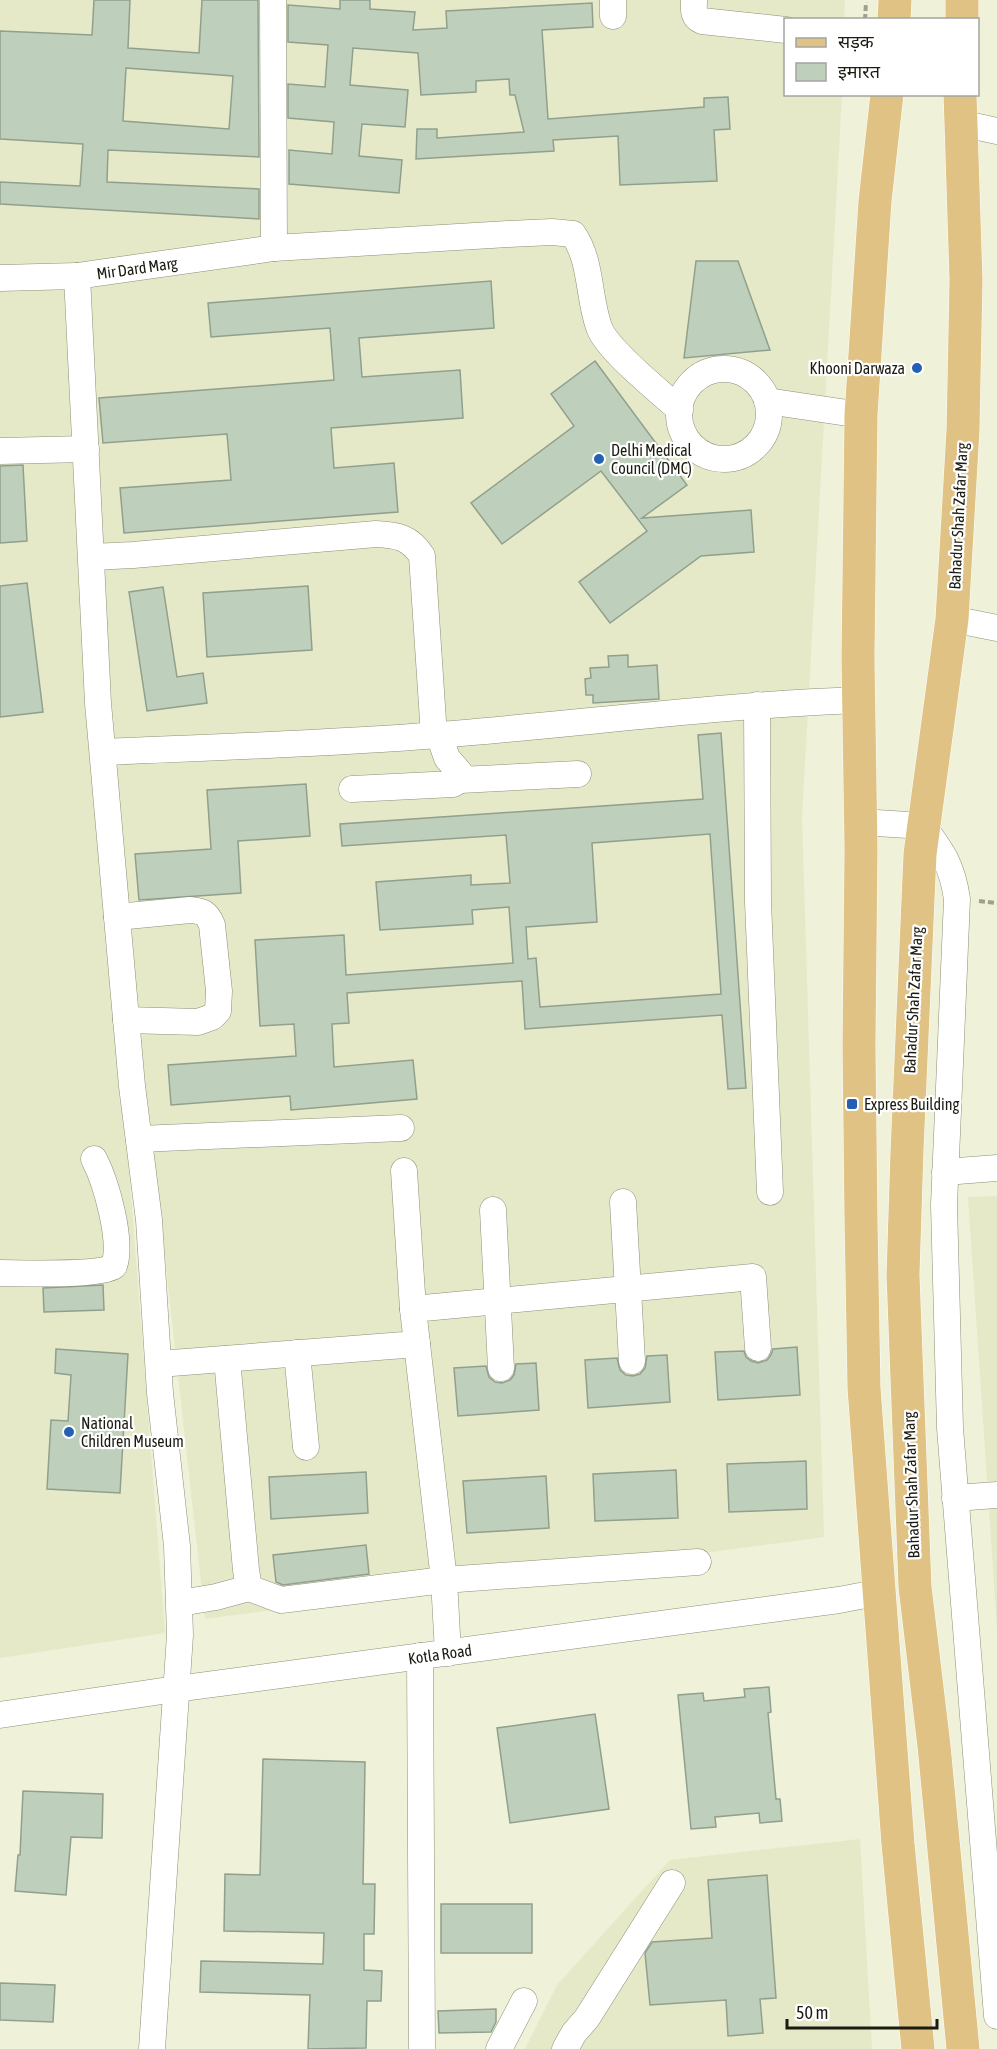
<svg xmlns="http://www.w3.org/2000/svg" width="997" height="2049" font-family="'Asap Condensed','Noto Sans Devanagari',sans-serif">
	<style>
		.built { fill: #e6e9c8 }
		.building { fill: #becfbb; stroke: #90a08d; stroke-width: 1.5; fill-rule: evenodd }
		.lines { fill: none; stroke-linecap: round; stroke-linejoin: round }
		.minor-casing { stroke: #8d8f78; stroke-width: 27 }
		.major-casing { stroke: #fff; stroke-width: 34 }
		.path { stroke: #9fa08d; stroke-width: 4; stroke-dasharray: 6 3; stroke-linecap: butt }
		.minor { stroke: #fff; stroke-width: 26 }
		.major { stroke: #dfc284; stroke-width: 33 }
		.poi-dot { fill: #2461b3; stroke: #fff; stroke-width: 2 }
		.labels { text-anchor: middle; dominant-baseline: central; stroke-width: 4.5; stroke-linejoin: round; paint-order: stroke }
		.street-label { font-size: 16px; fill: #1b1b12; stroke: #fff }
		.poi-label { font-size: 16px; fill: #1b1b12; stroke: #fff; text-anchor: start }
	</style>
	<rect width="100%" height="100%" fill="#eff1d8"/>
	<g class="built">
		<path d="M0,0h845l-1,19 -58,1v74l56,1 -40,722 22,720 -619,82 -54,-487 -25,-2 39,503 -165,25z"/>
		<path d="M997,1196v432l-29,-431z"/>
		<path d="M860,1839l12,210h-347l32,-64 113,-125z"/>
	</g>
	<g class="building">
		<path d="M94,0h36l-2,48 71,5 3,-53h56l1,157 -151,-7 -1,32 152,7v30l-259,-15v-22l80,4 3,-42 -83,-5v-108l92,4zM126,68l107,8 -4,53 -106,-8z"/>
		<path d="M340,0h30v9l45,3 -2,18 34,-2 -1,-17 146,-8 1,24 -51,3 6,89 156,-12v-9l24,-1 2,32 -16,1 3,51 -97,4 -2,-49 -65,4 1,11 -138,8 1,-30h20v9l87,-6 -9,-37h-5l-1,-16 -33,2v11l-55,3 -3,-42 -65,-5 -3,37 58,5 -3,37 -43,-3 -3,32 43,4 -3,33 -110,-9v-34l43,4 2,-32 -46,-4v-34l37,3 3,-42 -40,-3v-37l52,4z"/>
		<path d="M696,261h42l32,89 -86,8z"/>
		<path d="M491,281l3,47 -135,10 3,39 98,-7 3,48 -132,10 3,40 60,-5 4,49 -274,21 -4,-45 111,-8 -4,-46 -124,9 -4,-45 235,-18 -4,-52 -119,9 -3,-34z"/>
		<path d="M595,361l92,124 -45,33 109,-8 3,42 -53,4 -91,67 -31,-41 68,-51 -46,-60 -99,73 -31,-41 103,-77 -23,-32z"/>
		<path d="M23,465l4,76 -27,2v-77z"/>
		<path d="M27,583l16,129 -43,5v-131z"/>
		<path d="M308,586l4,64 -105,7 -4,-64z"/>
		<path d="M163,587l14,90 26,-4 4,30 -60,8 -18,-119z"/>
		<path d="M628,655v12l29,-2 2,34 -66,4v-8h-7l-1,-16 6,-1 -1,-10 19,-1 -1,-11z"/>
		<path d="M721,733l25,355 -18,1 -6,-74 -197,14 -3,-48 -175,12 2,30 -17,1 2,43 79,-7 4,39 -126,11 -1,-14 -119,9 -3,-40 128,-9 -2,-32 -34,2 -5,-86 89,-5 2,40 167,-12 -4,-56 -37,3 1,14 -93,6 -4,-48 95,-7v10l39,-2 -4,-48 -164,11 -2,-22 363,-25 -5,-64zM710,834l11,160 -181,13 -4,-49 -8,1 -2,-32 71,-5 -5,-79z"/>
		<path d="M306,784l4,52 -72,5 3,52 -102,7 -4,-46 76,-5 -4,-59z"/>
		<path d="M103,1285l1,25 -60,2 -1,-24z"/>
		<path d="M797,1347l3,48 -82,5 -3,-48 29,-1 2,6 5,4 7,2 9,-3 4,-5 2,-6z"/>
		<path d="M56,1349l72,5 -8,139 -73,-4 4,-69 17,1 3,-46 -16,-2z"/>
		<path d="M667,1355l3,47 -82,6 -3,-48 32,-2 3,12 6,5 7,1 7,-2 5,-6 2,-12z"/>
		<path d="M536,1363l3,47 -81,6 -4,-48 32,-2 3,11 6,5 7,1 8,-3 4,-5 2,-11z"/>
		<path d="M806,1461l1,48 -78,3 -2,-48z"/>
		<path d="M676,1470l2,48 -83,3 -2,-47z"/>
		<path d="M366,1472l2,41 -97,6 -2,-42z"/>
		<path d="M546,1476l3,52 -82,5 -4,-52z"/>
		<path d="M366,1545l3,29 -86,11 -7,-3 -3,-27z"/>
		<path d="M769,1687l2,25 -3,1 8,86h4l2,22 -22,2 -1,-10 -44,4 1,10 -25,2 -13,-134 25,-2 1,8 41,-4 -1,-8z"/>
		<path d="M595,1714l14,95 -99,14 -13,-95z"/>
		<path d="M263,1759l102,3 -2,122h12l-1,50h-10v36l18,1 -1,30h-14l-1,47 -58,1 2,-54 -110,-3 1,-31 122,3 1,-31 -100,-2 1,-57 35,1z"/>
		<path d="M23,1791l80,3 -1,44 -31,-1 -5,58 -51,-4 3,-36h2z"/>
		<path d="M767,1875l9,123 -16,1 3,34 -35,3 -2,-36 -76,5 -5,-52 7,-11 60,-4 -4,-58z"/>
		<rect x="441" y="1904" width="91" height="49"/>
		<path d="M0,1983l55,2 -2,37 -53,-2z"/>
		<path d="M496,2009v13l-5,10 -52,1 -1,-22z"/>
	</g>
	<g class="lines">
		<defs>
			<g id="minor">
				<path d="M273,0l1,248"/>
				<path d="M613,0v16"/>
				<path d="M694,0c0,9 -2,17 8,21l84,9"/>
				<path d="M960,123l37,8"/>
				<path d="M77,276l21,427 34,383 17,134 11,173 17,153 3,89 -28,414"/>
				<path d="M0,278l77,-2 197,-28 234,-14 44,-2 21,2c19,27 15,63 26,93 7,22 61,65 81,83"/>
				<circle cx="724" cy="414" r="45"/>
				<path d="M767,401l94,14"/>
				<path d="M0,451l86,-2"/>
				<path d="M92,557l41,-2 243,-21c21,1 34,3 46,22l12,180"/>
				<path d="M952,619l45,9"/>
				<path d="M757,705l1,197 12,290"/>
				<path d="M103,752c111,-5 224,-8 335,-17 140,-11 280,-30 421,-35"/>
				<path d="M460,780l118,-6"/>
				<path d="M352,789l101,-5 7,-4v-7l-13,-15 -8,-23"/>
				<path d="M861,822l62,4c20,27 29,39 34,73l-13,306 6,223 47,588"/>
				<path d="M117,917l73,-7c13,1 17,3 22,15l7,66 -1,20 -6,6 -14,5 -72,-2"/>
				<path d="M139,1139l262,-11"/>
				<path d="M404,1171l9,138"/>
				<path d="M945,1172l52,-4"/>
				<path d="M623,1202l9,159"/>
				<path d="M493,1210l8,158"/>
				<path d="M0,1273c21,0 101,3 114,-7 9,-25 -8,-84 -20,-107"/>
				<path d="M417,1344l27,236 4,73"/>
				<path d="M297,1353l9,94"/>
				<path d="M227,1359l19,211 3,18 32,12 163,-20 254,-18"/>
				<path d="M159,1364l258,-20 -4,-35 340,-32 5,71"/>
				<path d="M955,1498l42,-3"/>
				<path d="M180,1603l36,-6 33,-9"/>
				<path d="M420,1656l2,393"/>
				<path d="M0,1715l176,-26 663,-89 42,-8"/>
				<path d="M499,2049l25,-48"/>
				<path d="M565,2049l9,-16 13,-15 85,-135"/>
			</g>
			<g id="major">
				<path d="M894,20l1,-20"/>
				<path d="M962,20v-20"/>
				<path d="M887,94l-12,107 -14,214 -3,242 3,192 -2,196 2,175 3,168 34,456 20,205"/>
				<path d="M960,94l6,186 -3,150 -11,189 -32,235 -13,297 -4,124 12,312 19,159 29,303"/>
			</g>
		</defs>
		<use href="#minor" class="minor-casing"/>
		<use href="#major" class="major-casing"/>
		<g class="path">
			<path d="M865,20l1,-18"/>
			<path d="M979,901l18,2"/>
		</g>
		<use href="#minor" class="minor"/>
		<use href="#major" class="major"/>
	</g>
	<g class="poi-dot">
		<circle cx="917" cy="368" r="6"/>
		<circle cx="599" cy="459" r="6"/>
		<rect x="846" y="1098" width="12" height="12" rx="3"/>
		<circle cx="69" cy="1432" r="6"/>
	</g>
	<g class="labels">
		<g class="street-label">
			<text transform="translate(137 268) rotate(-8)">Mir Dard Marg</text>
			<text transform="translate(958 516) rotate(-87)">Bahadur Shah Zafar Marg</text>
			<text transform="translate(913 1000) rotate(-87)">Bahadur Shah Zafar Marg</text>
			<text transform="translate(911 1485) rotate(-92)">Bahadur Shah Zafar Marg</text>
			<text transform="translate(440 1654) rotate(-8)">Kotla Road</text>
		</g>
		<g class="poi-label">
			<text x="905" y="368" text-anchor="end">Khooni Darwaza</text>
			<text x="611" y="450">Delhi Medical<tspan x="611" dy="18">Council (DMC)</tspan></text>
			<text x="864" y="1104">Express Building</text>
			<text x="81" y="1423">National<tspan x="81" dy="18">Children Museum</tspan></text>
		</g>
	</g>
	<rect x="784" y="18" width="195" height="78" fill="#ffffff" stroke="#a4a4a0" stroke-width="1.5"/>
	<rect x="796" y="38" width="30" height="9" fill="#dfc284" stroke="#a4a4a0" stroke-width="1.5"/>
	<text x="838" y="48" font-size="18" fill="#1b1b12">सड़क</text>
	<rect x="796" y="63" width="30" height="18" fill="#becfbb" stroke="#a4a4a0" stroke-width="1.5"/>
	<text x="838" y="78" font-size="18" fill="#1b1b12">इमारत</text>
	<path d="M787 2019v9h150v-9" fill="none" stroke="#1b1b12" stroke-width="3"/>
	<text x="796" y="2019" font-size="18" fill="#1b1b12" stroke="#ffffff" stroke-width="4.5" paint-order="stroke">50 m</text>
</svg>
